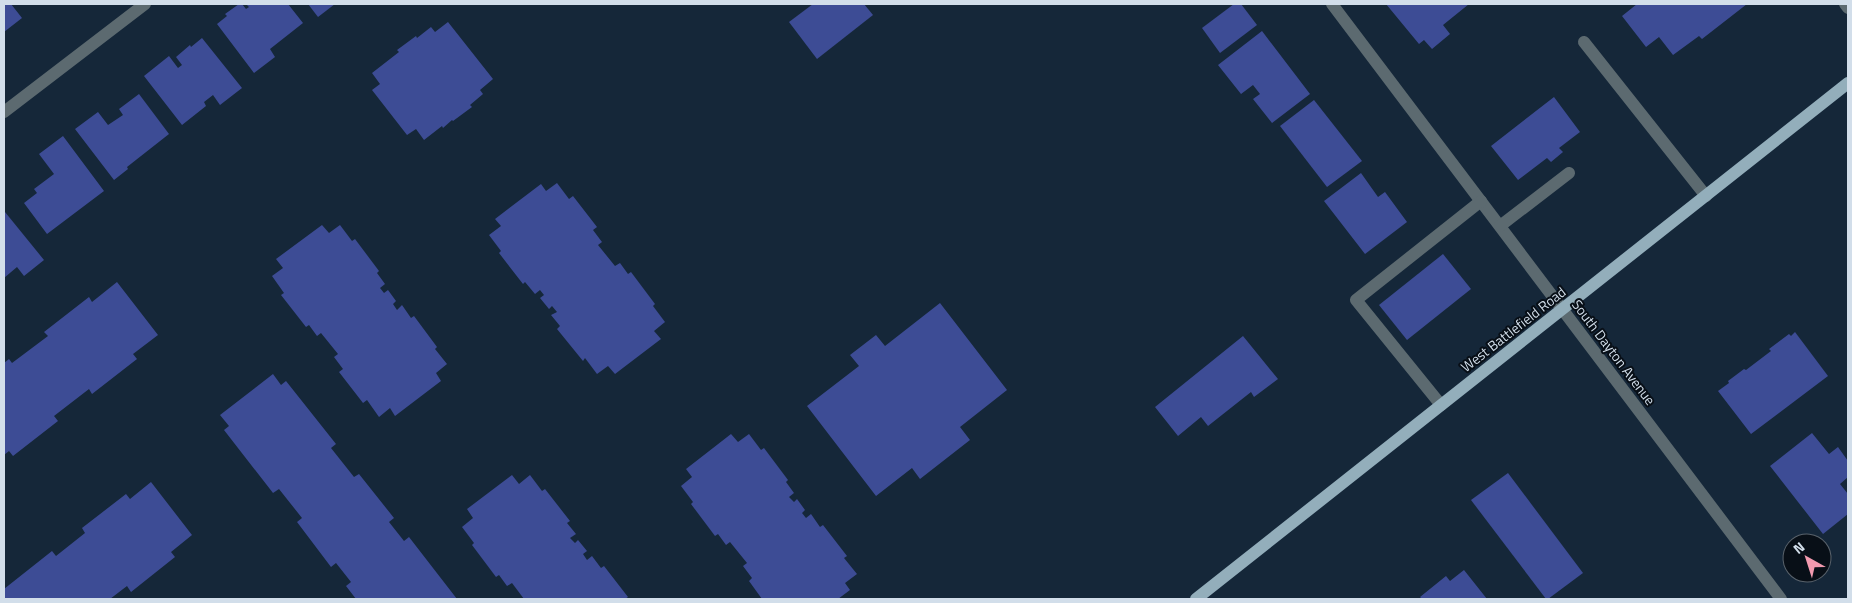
<svg xmlns="http://www.w3.org/2000/svg" width="1852" height="603" font-family="'Titillium Web',sans-serif">
	<style>
		.building { fill: #3d4c95 }
		.lines { fill: none; stroke-linecap: round; stroke-linejoin: round }
		.minor { stroke: #5c6a70; stroke-width: 12 }
		.major { stroke: #93aebb; stroke-width: 12 }
		.labels { text-anchor: middle; dominant-baseline: central; stroke-width: 4; stroke-linejoin: round; paint-order: stroke }
		.street-label { font-size: 14px; fill: #d2deea; stroke: #080f17 }
	</style>
	<rect width="100%" height="100%" fill="#152739"/>
	<g class="building">
		<path d="M4,4h7l11,14 -18,14z"/>
		<path d="M239,4h3l4,5 3,-2 -3,-3h42l15,19 -33,26 5,8 -21,16 -37,-49 10,-8 -2,-2z"/>
		<path d="M308,4h27l-17,13z"/>
		<path d="M813,4h51l9,11 -56,44 -28,-37z"/>
		<path d="M1234,4h7l16,21 -37,28 -18,-25z"/>
		<path d="M1386,4h83l-26,21 7,9 -18,15 -8,-9 -5,4z"/>
		<path d="M1637,4h110l-45,35 -3,-3 -26,19 -14,-18 -13,10 -24,-31z"/>
		<path d="M448,22l45,57 -13,11 3,4 -13,11 2,2 -19,14 -1,-1 -9,8 -1,-2 -18,14 -8,-11 -9,6 -35,-45 8,-6 -8,-11 27,-21 -2,-2 19,-14 1,2 14,-11 4,5z"/>
		<path d="M1262,31l48,63 -38,29 -19,-24 7,-5 -7,-9 -12,9 -23,-29z"/>
		<path d="M202,38l40,50 -22,17 -7,-10 -9,7 2,4 -24,19 -38,-49 25,-20 9,12 4,-3 -6,-8 14,-12 1,2z"/>
		<path d="M139,94l30,40 -42,33 1,2 -14,11 -39,-51 23,-17 10,13 15,-10 -4,-6z"/>
		<path d="M1554,97l26,35 -21,16 4,4 -12,10 -4,-4 -29,22 -27,-34z"/>
		<path d="M1314,100l48,61 -35,26 -47,-61z"/>
		<path d="M63,136l41,55 -57,43 -23,-31 13,-10 -3,-4 20,-15 -15,-20z"/>
		<path d="M1361,173l17,24 7,-5 22,30 -42,32 -41,-53z"/>
		<path d="M557,183l12,16 4,-3 24,31 -4,3 9,12 -4,3 17,21 5,-3 8,11 3,-2 24,32 -2,2 12,16 -11,9 7,8 -46,35 -7,-8 -11,8 -12,-16 -2,3 -26,-32 3,-3 -9,-11 6,-3 -5,-6 -3,3 -9,-11 4,-3 -4,-5 -5,4 -10,-12 -2,2 -24,-31 2,-2 -12,-16 12,-9 -6,-7 46,-35 5,7z"/>
		<path d="M5,212l39,48 -20,16 -7,-9 -13,11v-65z"/>
		<path d="M322,225l7,8 11,-8 12,16 3,-2 24,32 -2,2 8,11 -5,4 4,5 4,-3 8,11 -3,3 4,6 5,-5 9,13 3,-2 23,31 -2,2 12,15 -11,9 5,8 -46,35 -5,-8 -11,9 -12,-17 -4,3 -24,-31 4,-3 -9,-12 4,-3 -17,-21 -4,3 -8,-11 -3,2 -25,-32 3,-2 -12,-17 11,-8 -7,-9z"/>
		<path d="M1443,254l28,35 -64,51 -28,-35z"/>
		<path d="M117,282l41,53 -25,19 4,5 -45,35 -3,-5 -35,27 4,5 -45,35 -4,-5 -5,4v-92l5,-4 3,4 36,-27 -4,-4 45,-35 3,5z"/>
		<path d="M940,303l67,87 -47,37 10,13 -50,39 -8,-11 -36,28 -69,-90 52,-40 -9,-11 26,-20 9,11z"/>
		<path d="M1795,332l33,44 -77,58 -33,-43 11,-8 -1,-2 16,-12 2,1 25,-19 -2,-2 20,-15 2,2z"/>
		<path d="M1243,336l35,43 -24,18 -3,-5 -43,34 -7,-9 -23,19 -23,-29z"/>
		<path d="M273,374l8,11 5,-4 50,63 -5,4 23,29 5,-3 35,44 -5,4 15,19 5,-4 48,62h-101l-10,-13 5,-4 -15,-19 -5,4 -34,-45 5,-4 -23,-29 -6,4 -49,-63 5,-4 -9,-11z"/>
		<path d="M1812,433l17,21 9,-7 10,14v16l-8,7 8,10v20l-25,20 -53,-68z"/>
		<path d="M731,434l7,8 11,-8 12,16 3,-2 24,32 -2,2 8,11 -5,4 5,5 3,-3 8,11 -3,3 4,5 5,-4 9,13 3,-2 24,31 -3,2 13,16 -12,9 5,7 -12,9h-76l-13,-18 3,-3 -9,-12 4,-3 -17,-21 -4,3 -8,-11 -3,2 -24,-32 2,-2 -12,-16 11,-9 -6,-8z"/>
		<path d="M1508,473l75,100 -35,26h-2l-75,-99z"/>
		<path d="M512,475l7,9 11,-9 12,16 3,-2 25,32 -3,2 9,11 -6,4 5,5 3,-3 9,11 -4,3 4,6 5,-4 9,12 3,-2 24,31 -3,2h-101l-12,-16 -5,3 -8,-11 -3,2 -24,-32 2,-2 -12,-16 11,-9 -6,-9z"/>
		<path d="M151,482l41,53 -21,17 4,5 -44,35 -4,-6 -17,13h-106v-10l48,-38 4,5 29,-23 -3,-5 44,-34 4,5z"/>
		<path d="M1464,570l23,29h-65l-2,-2 26,-21 4,5z"/>
	</g>
	<g class="lines">
		<g class="minor">
			<path d="M1332,4l449,595"/>
			<path d="M1845,4l3,4"/>
			<path d="M1584,42l122,154"/>
			<path d="M4,112l141,-108"/>
			<path d="M1500,226l69,-53"/>
			<path d="M1441,405l-85,-105 125,-99"/>
		</g>
		<path class="major" d="M1196,599l652,-516"/>
	</g>
	<g class="labels">
		<g class="street-label">
			<text transform="translate(1513 329) rotate(-38)">West Battlefield Road</text>
			<text transform="translate(1614 352) rotate(53)">South Dayton Avenue</text>
		</g>
	</g>
	<rect width="1852" height="603" fill="none" stroke="#d2deea" stroke-width="10"/>
	<g transform="translate(1807 558) rotate(321)"><circle r="24" fill="#080f17" stroke="#59626b"/>
	<path d="M0-4L9 19L0 12L-9 19Z" fill="#f29aaf"/>
	<text y="-8" font-size="14" font-weight="bold" text-anchor="middle" fill="#d2deea">N</text>
	</g>
</svg>
